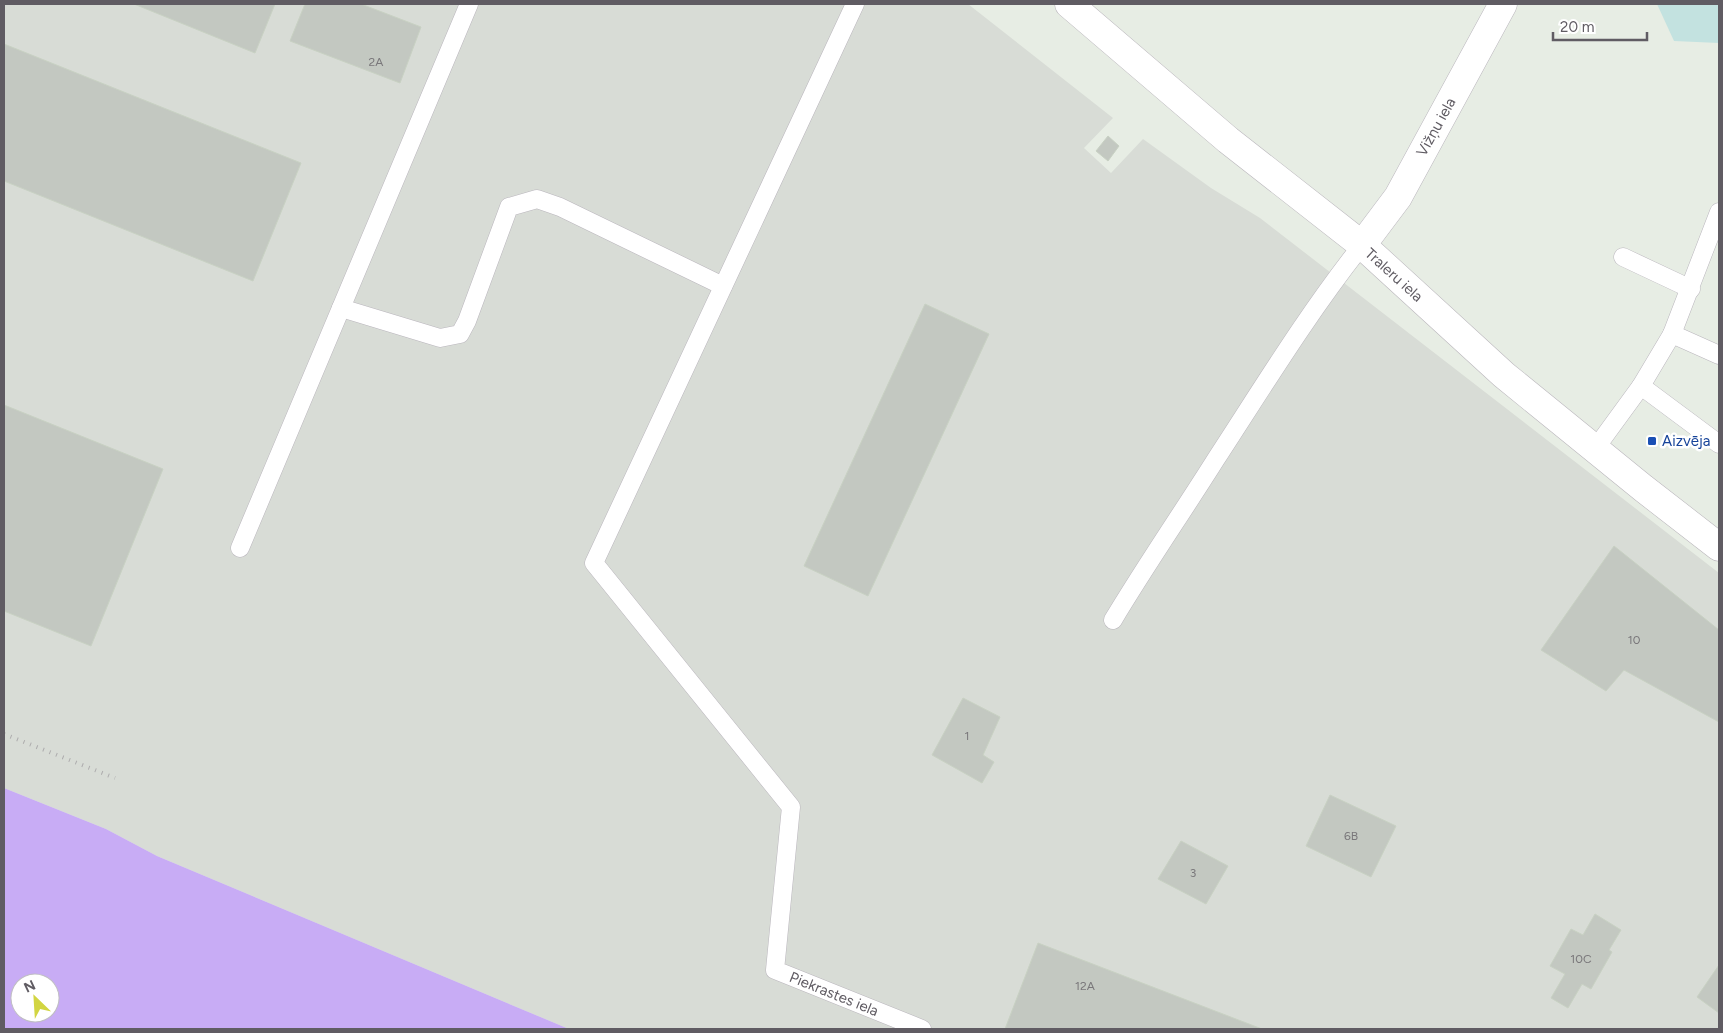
<svg xmlns="http://www.w3.org/2000/svg" width="1723" height="1033" font-family="Figtree,sans-serif">
	<style>
		.industrial { fill: #d8dcd6 }
		.green { fill: #c3e2e0 }
		.water { fill: #c8acf5; fill-rule: evenodd }
		.building { fill: #c3c8c1; stroke: #c8d1c3 }
		.lines { fill: none; stroke-linecap: round; stroke-linejoin: round }
		.service-casing { stroke: #bab6bd; stroke-width: 19 }
		.minor-casing { stroke: #bab6bd; stroke-width: 29 }
		.secondary-casing { stroke: #bab6bc; stroke-width: 29 }
		.service { stroke: #fff; stroke-width: 18 }
		.minor { stroke: #fff; stroke-width: 28 }
		.secondary { stroke: #fff; stroke-width: 28 }
		.rail { stroke: #adacad; stroke-width: 4; stroke-dasharray: 1 6; stroke-linecap: butt }
		.transit-dot { fill: #1a4fb4; stroke: #fff; stroke-width: 2 }
		.labels { text-anchor: middle; dominant-baseline: central; stroke-width: 5; stroke-linejoin: round; paint-order: stroke }
		.number-label { font-size: 12px; fill: #79777a }
		.street-label { font-size: 15px; fill: #605c63; stroke: #fff }
		.transit-label { font-size: 15px; fill: #164399; stroke: #fff; text-anchor: start }
	</style>
	<rect width="100%" height="100%" fill="#e7ede4"/>
	<path class="industrial" d="M4,4h964l145,114 -29,30 27,25 32,-34 68,49 49,30 459,355v456h-1150l-412,-173 -51,-27 -102,-41z"/>
	<path class="green" d="M1657,4h62v39l-45,-2z"/>
	<path class="water" d="M4,788l102,41 51,27 412,173h-565zM20,983h30v30h-30z"/>
	<g class="building">
		<path d="M134,4h141l-20,49z"/>
		<path d="M305,4h56l60,23 -21,56 -110,-42z"/>
		<path d="M4,44l297,119 -48,118 -249,-100z"/>
		<path d="M1108,136l11,10 -11,15 -12,-10z"/>
		<path d="M925,304l64,30 -121,262 -64,-30z"/>
		<path d="M4,405l159,64 -72,177 -87,-35z"/>
		<path d="M1614,546l105,84v92l-95,-52 -18,21 -65,-41z"/>
		<path d="M963,698l37,19 -17,38 11,7 -12,21 -50,-28z"/>
		<path d="M1330,795l66,31 -25,51 -65,-31z"/>
		<path d="M1181,841l47,25 -22,38 -48,-25z"/>
		<path d="M1595,914l26,16 -12,20 3,2 -21,37 -9,-5 -14,24 -17,-10 14,-24 -15,-8 21,-37 12,6z"/>
		<path d="M1038,943l224,86h-257z"/>
		<path d="M1719,965v48l-22,-16z"/>
	</g>
	<g class="lines">
		<defs>
			<g id="service">
				<path d="M855,4l-261,559 197,244 -16,163 147,59"/>
				<path d="M1623,257l68,32"/>
				<path d="M341,308l99,30 20,-4 7,-13 42,-114 28,-8 23,8 163,79"/>
				<path d="M1672,334l47,21"/>
				<path d="M1641,386l31,-52 47,-122"/>
				<path d="M1595,449l46,-63 78,58"/>
				<path d="M240,548l229,-544"/>
				<path d="M1113,620c33,-55 69,-107 103,-161 47,-72 92,-146 146,-214"/>
			</g>
			<path id="minor" d="M1362,245l36,-48 105,-193"/>
			<path id="secondary" d="M1069,4l159,136 134,105 142,130 139,113 76,59"/>
		</defs>
		<use href="#service" class="service-casing"/>
		<use href="#minor" class="minor-casing"/>
		<use href="#secondary" class="secondary-casing"/>
		<use href="#service" class="service"/>
		<use href="#minor" class="minor"/>
		<use href="#secondary" class="secondary"/>
		<path class="rail" d="M4,734l111,44"/>
	</g>
	<rect class="transit-dot" x="1647" y="436" width="10" height="10" rx="2.5"/>
	<g class="labels">
		<g class="number-label">
			<text x="376" y="62">2A</text>
			<text x="1634" y="640">10</text>
			<text x="967" y="736">1</text>
			<text x="1351" y="836">6B</text>
			<text x="1193" y="873">3</text>
			<text x="1581" y="959">10C</text>
			<text x="1085" y="986">12A</text>
		</g>
		<g class="street-label">
			<text transform="translate(1436 127) rotate(-61)">Vižņu iela</text>
			<text transform="translate(1394 275) rotate(42)">Traleru iela</text>
			<text transform="translate(834 994) rotate(22)">Piekrastes iela</text>
		</g>
		<g class="transit-label">
			<text x="1662" y="441">Aizvēja</text>
		</g>
	</g>
	<rect width="1723" height="1033" fill="none" stroke="#605c63" stroke-width="10"/>
	<g transform="translate(35 998) rotate(335)"><circle r="24" fill="#ffffff" stroke="#bfbec1"/>
	<path d="M0-4L9 19L0 12L-9 19Z" fill="#d2d542"/>
	<text y="-8" font-size="14" font-weight="bold" text-anchor="middle" fill="#605c63">N</text>
	</g>
	<path d="M1553 32v8h94v-8" fill="none" stroke="#605c63" stroke-width="2.5"/>
	<text x="1560" y="32" font-size="15" fill="#605c63" stroke="#ffffff" stroke-width="4" paint-order="stroke">20 m</text>
</svg>
